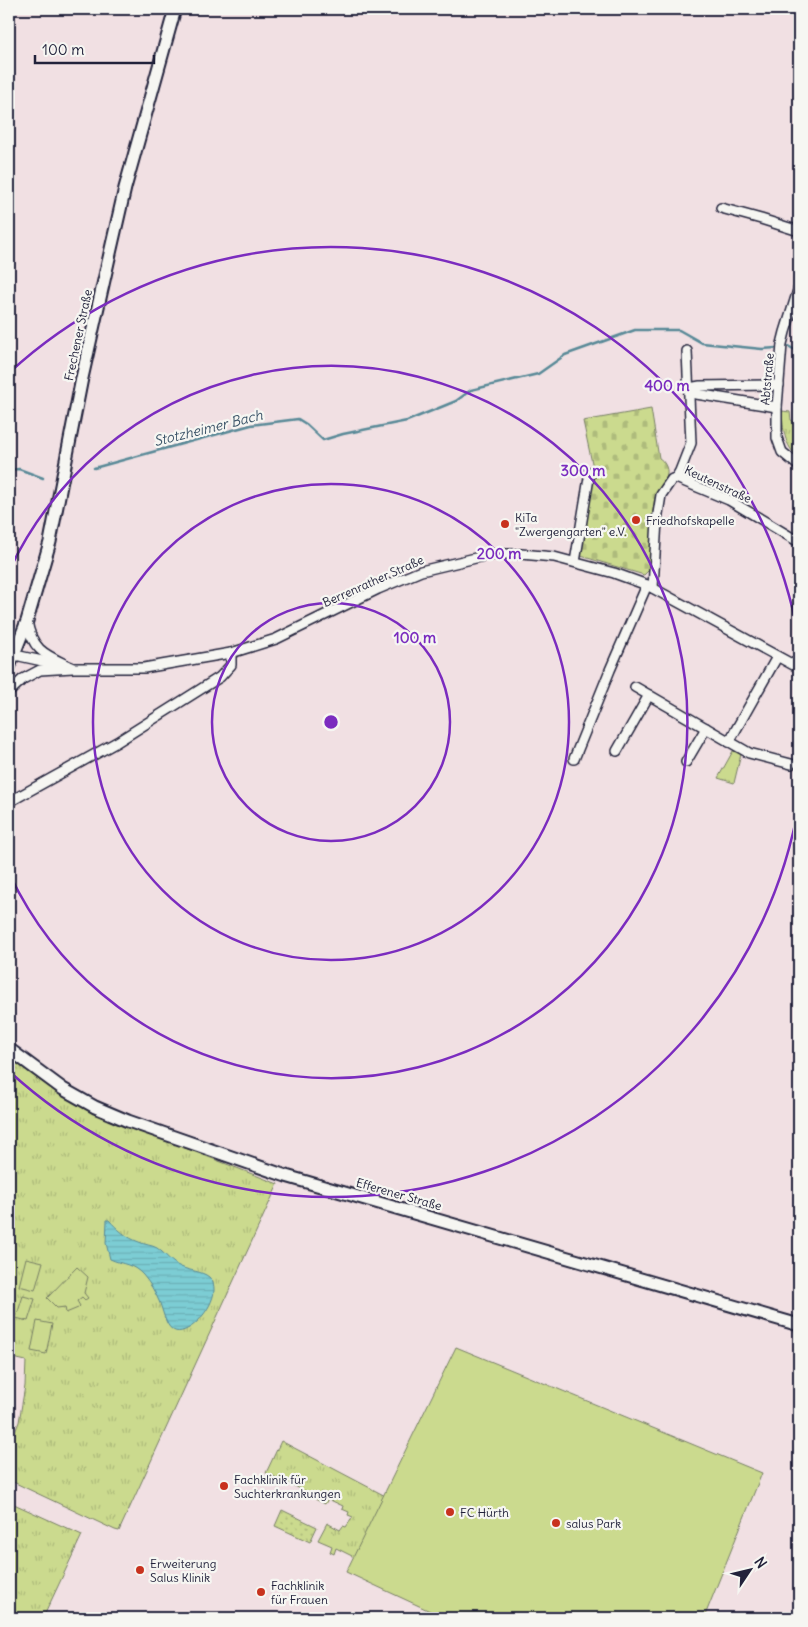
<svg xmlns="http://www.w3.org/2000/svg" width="808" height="1627" font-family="Delius,sans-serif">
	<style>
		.grass { fill: url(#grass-tufts); stroke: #767e64 }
		.cemetery { fill: url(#cemetery-stones); stroke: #767e64 }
		.garden { fill: url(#garden-dots); stroke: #767e64 }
		.pitch { fill: #cbda8e; stroke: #767e64 }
		.water { fill: url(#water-rules); stroke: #588997 }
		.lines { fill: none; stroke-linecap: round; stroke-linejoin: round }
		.stream { stroke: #588997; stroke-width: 2.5 }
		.street-casing { stroke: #22223b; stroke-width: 12 }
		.secondary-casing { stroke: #22223b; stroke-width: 15 }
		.street { stroke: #f6f6f2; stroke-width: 9 }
		.secondary { stroke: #f6f6f2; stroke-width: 11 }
		.ring { fill: none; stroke: #7b2cbf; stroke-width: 2.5 }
		.poi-dot { fill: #c8321e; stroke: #f6f6f2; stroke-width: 2 }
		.labels { text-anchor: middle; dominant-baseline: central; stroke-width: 4.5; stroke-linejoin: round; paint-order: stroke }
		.street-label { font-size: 12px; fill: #22223b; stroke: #f6f6f2 }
		.poi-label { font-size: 12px; fill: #22223b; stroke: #f6f6f2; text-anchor: start }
		.water-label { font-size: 14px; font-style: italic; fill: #3d5569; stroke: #f6f6f2 }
		.centre { fill: #7b2cbf; stroke: #f6f6f2; stroke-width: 2.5 }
		.ring-label { font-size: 15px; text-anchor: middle; font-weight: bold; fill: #7b2cbf; stroke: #f6f6f2; stroke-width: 4.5; stroke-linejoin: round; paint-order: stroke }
	</style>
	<defs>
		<pattern id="grass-tufts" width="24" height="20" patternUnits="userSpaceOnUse" patternTransform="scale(1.25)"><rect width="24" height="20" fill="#cbda8e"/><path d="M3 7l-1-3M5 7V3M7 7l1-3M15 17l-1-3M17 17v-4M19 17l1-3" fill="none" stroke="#aebb7b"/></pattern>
		<pattern id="cemetery-stones" width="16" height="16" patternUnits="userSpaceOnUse" patternTransform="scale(1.25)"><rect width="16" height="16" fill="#cbda8e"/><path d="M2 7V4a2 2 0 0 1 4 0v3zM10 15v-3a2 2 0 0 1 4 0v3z" fill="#aebb7b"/></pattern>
		<pattern id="garden-dots" width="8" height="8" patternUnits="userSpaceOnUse" patternTransform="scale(1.25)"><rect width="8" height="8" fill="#cbda8e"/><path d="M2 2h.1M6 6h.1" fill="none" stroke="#aebb7b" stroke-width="1.8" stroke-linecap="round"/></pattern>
		<pattern id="water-rules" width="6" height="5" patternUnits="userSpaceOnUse" patternTransform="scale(1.25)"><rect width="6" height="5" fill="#7ccdd4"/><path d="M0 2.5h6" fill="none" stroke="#6bb0b7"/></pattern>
	</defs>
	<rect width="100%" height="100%" fill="#f1e0e3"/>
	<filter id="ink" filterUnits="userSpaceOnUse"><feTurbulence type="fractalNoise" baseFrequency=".02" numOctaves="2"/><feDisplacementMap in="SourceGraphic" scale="10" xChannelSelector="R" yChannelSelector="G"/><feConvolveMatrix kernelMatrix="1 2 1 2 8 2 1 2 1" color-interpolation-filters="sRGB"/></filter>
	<g filter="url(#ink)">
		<g class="grass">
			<path d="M782,411l8,1 1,8 8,5v33c-15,-12 -16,-29 -17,-47z"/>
			<path d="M733,751l8,3 -7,29 -16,-5z"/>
			<path d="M9,1057l43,31 56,30 170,66 -159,347 -4,-1 -106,-50v-33l10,-25 6,-36 1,-25 -17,-4z"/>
			<path d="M281,1441l112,59 -37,60 -4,-4 -16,-8 -2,6 -4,-2 2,-6 -14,-6 9,-17 13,7 3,-4 3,1 7,-10 -5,-2 1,-3 -7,-3 1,-3 -15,-7 -3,5 -10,-5 1,-3 -50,-23z"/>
			<path d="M14,1504l68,31 -39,83h-18l-16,-7v-96z"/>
		</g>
		<path class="cemetery" d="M651,409l8,49c5,3 9,10 8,16 -1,9 -8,13 -11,21 -6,15 -1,39 -3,55 0,6 -2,13 -3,19l-6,6 -63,-19 11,-81v-12l-9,-42z"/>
		<path class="garden" d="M282,1510l35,17 -7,15 -35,-16z"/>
		<g class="pitch">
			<path d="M26,1258l17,4 -8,28 -16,-4z"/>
			<path d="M77,1267l11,10 -4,16 4,5 -3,2 -3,-3 -5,4 3,5 -2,2 -12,5 -1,-6 -8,1 -10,-10z"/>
			<path d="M23,1296l12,3 -7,22 -12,-3z"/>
			<path d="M37,1321l15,3 -6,30 -15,-3z"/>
			<path d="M456,1347l306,126 -58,145h-259l-99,-46z"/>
		</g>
		<path class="water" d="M107,1220h2c8,9 18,18 30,22 6,3 13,3 18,6 9,6 14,15 24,19 8,4 21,4 28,10 15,14 -7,44 -20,51 -22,13 -24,-13 -30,-27 -4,-9 -9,-18 -16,-26 -11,-12 -20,-10 -33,-16l-4,-16z"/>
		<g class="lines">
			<g class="stream">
				<path d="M786,345l13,7"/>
				<path d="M94,468l157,-43 47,-6 8,5 17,16 20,-6 64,-13 49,-20 15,-11 67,-16 27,-19 70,-25h44l23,13 60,6 14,-1"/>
				<path d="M9,470l10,-1 24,9"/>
			</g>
			<defs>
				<g id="street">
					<path d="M721,208l40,11 38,12"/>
					<path d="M799,287l-14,45 -3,12 -5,63v31l5,14 17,14"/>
					<path d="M689,388l11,-2 79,-1"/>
					<path d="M690,393l87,14"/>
					<path d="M676,478l4,-7 11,-28 -4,-92"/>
					<path d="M575,562l15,-90"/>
					<path d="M653,588l4,-68 4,-25 11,-16 4,-1 53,22 70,42"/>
					<path d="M27,621c5,30 19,34 44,46"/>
					<path d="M15,655l41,9"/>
					<path d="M635,687l114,66 42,11"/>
					<path d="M9,692l14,-13 17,-9 33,-2h71l87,-15 45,-14 102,-50 43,-18 63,-15 17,-2h20l33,3 60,16 33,12 152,83"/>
					<path d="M729,742l48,-85"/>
					<path d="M617,751l32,-56"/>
					<path d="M574,759l36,-89 37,-85"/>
					<path d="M686,762l20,-34"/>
					<path d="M9,802l108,-60 103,-65 11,-12v-12"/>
				</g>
				<g id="secondary">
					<path d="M9,667l18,-46 23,-79 32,-164 29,-129 14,-61 50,-179"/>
					<path d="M9,1049l54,40 32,18 33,14 158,55 513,149"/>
				</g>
			</defs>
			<use href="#street" class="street-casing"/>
			<use href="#secondary" class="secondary-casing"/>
			<use href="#street" class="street"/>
			<use href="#secondary" class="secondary"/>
		</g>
	</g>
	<g class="ring">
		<circle cx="331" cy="722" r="119"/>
		<circle cx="331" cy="722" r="238"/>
		<path d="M10 569A356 356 0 1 1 10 875"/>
		<path d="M799 804A475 475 0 0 1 10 1072M10 372A475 475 0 0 1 799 640"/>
	</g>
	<g class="poi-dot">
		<circle cx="636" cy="520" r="5"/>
		<circle cx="505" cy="524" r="5"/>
		<circle cx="224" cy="1486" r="5"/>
		<circle cx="450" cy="1512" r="5"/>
		<circle cx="556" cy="1523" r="5"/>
		<circle cx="140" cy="1570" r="5"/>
		<circle cx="261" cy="1592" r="5"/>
	</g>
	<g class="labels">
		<g class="street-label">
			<text transform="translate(78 335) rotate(-78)">Frechener Straße</text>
			<text transform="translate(767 379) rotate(-85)">Abtstraße</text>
			<text transform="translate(718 484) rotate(25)">Keutenstraße</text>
			<text transform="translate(373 581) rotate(-24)">Berrenrather Straße</text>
			<text transform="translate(399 1194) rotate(16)">Efferener Straße</text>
		</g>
		<g class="poi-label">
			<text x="515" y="517">KiTa<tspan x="515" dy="14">"Zwergengarten" e.V.</tspan></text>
			<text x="646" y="520">Friedhofskapelle</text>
			<text x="234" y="1479">Fachklinik für<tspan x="234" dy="14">Suchterkrankungen</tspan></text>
			<text x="460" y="1512">FC Hürth</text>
			<text x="566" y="1523">salus Park</text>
			<text x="150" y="1563">Erweiterung<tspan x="150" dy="14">Salus Klinik</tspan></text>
			<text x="271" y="1585">Fachklinik<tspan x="271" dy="14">für Frauen</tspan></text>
		</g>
		<g class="water-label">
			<text transform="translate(208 428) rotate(-14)">Stotzheimer Bach</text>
		</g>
	</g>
	<circle cx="331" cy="722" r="8" class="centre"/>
	<g class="ring-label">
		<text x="667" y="391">400 m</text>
		<text x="583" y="476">300 m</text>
		<text x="499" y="559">200 m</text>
		<text x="415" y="643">100 m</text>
	</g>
	<rect width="808" height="1627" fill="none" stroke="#f6f6f2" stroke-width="30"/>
	<rect x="15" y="15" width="778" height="1597" fill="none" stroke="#22223b" stroke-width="2" filter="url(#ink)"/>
	<g transform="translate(750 1570) rotate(55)" stroke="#f6f6f2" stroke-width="4" paint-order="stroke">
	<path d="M0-4L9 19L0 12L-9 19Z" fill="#22223b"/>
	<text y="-8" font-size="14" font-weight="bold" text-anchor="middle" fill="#22223b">N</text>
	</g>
	<path d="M35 55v8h119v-8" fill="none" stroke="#22223b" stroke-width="2.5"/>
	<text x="42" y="55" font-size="15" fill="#22223b" stroke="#f6f6f2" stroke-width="4" paint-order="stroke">100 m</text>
</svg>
